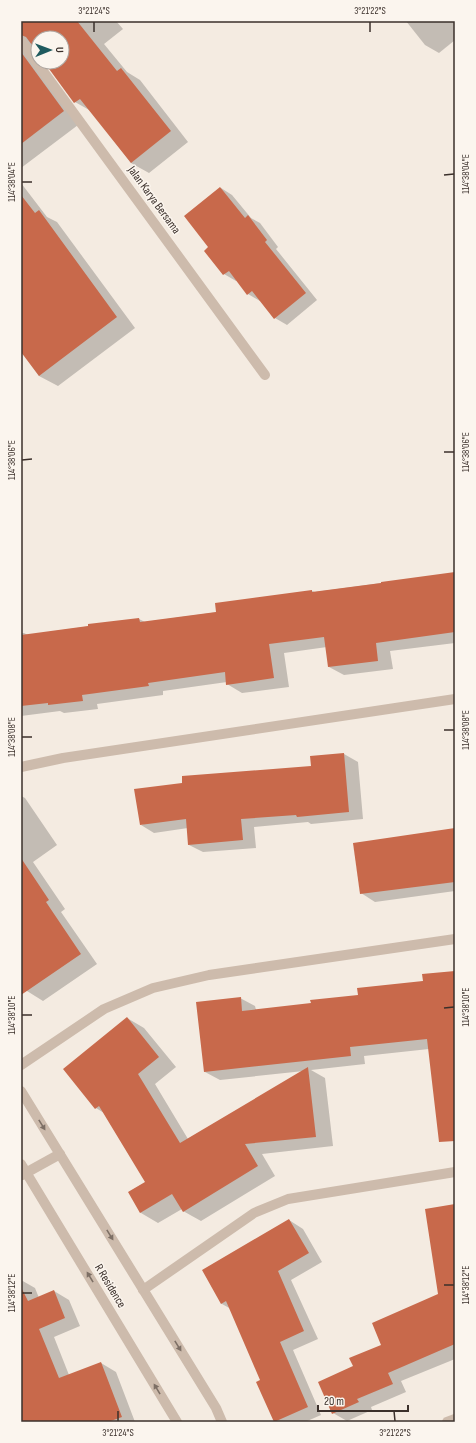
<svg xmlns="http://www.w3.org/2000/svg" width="476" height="1443" font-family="'Sofia Sans Condensed',sans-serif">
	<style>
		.shadow { fill: #0003 }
		.building { fill: #c8694b }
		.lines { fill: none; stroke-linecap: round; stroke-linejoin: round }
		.minor { stroke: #cdbbac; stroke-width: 10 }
		.oneway { fill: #7d6f65 }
		.ticks { fill: none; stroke: #3b302b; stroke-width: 1.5 }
		.labels { text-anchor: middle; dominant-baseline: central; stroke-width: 3; stroke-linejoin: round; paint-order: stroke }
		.street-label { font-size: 12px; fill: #3b302b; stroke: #fbf5ee }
		.neatline { fill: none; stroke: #3b302b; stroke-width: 1.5 }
		.ticks-label { font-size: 10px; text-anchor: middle; fill: #3b302b }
	</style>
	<rect width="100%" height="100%" fill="#f4ebe1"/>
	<g class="shadow">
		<path d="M21,21h95l7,8 -19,15 23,28 13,8 48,62 -39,31 -18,-10 -40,-52 -16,-9 -29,-40h16v-24h-24v14l-3,-5 -2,1 1,8 48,66 -61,46z"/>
		<path d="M406,21h49v19l-16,13 -14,-8z"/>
		<path d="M21,183l26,34 10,5 78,106 -77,58 -19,-10 -18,-25z"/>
		<path d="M221,188l11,7 19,23 9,5 18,24 -2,2 41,51 -30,25 -12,-7 -14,-18 -1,1 -12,-7 -11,-14 -1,1 -12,-7 -14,-27z"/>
		<path d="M455,573v70l-65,8 3,18 -49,6 -15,-8 -2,-20 -43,6 5,34 -47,6 -15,-9v-2l-64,9v4l-66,9 1,5 -34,4 -4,-2 -39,5v-83h3l4,2 111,-16 6,3 73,-10 94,-21 3,1z"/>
		<path d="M344,754l14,8 5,57 -52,5 -3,-2 -54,5 2,21 -53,4 -14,-7 -1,-17 -34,5 -13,-8 172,-58z"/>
		<path d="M21,796l4,2 32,47 -24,17 32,47 -4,3 36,52 -54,37 -16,-10 -6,-8z"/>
		<path d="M455,829v62l-80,11 -14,-9z"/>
		<path d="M455,972v152l-26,-75 -65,7 1,8 -54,6 14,8 8,68 -71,8 13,22 -74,45 -18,-10 -1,-2 -24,14 -17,-10 -12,-21 17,-10 -42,-69 -8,-5 31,-90 17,10 32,39 -21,17 33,55 116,-68 -84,9 -15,-8 35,-74 15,8 1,4 56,-6 47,-8 65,-15z"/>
		<path d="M455,1205v154l-54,22 5,11 -35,15 1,3 -25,11 -14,-8 21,-46 29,-22 56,-51z"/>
		<path d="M289,1220l14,9 19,33 -31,18 27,59 -25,11 28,65 -16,7 -30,-1 -13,-41 -31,-71 -9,-5 -19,-33z"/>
		<path d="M21,1280l14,8 4,10 15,-7 15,9 11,26 -26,11 15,38 32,-12 15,9 19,50h-114z"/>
	</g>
	<g class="building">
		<path d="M21,21h56l40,50 4,-3 50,63 -40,32 -51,-64 -6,4 -30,-41h18v-24h-24v15l-12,-16 -5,-2z"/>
		<path d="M21,52l43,59 -43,33z"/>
		<path d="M220,187l25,31 3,-3 19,25 -2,2 41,51 -32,26 -22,-28 -5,4 -18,-24 -6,4 -19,-24 4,-4 -24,-31z"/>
		<path d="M21,195l14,18 4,-3 78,107 -78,59 -18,-24z"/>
		<path d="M455,572v60l-79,11 2,18 -50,6 -4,-30 -55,7 5,34 -48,7 -1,-13 -77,11 1,3 -67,9 1,6 -35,4v-2l-27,3v-71l67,-9v-2l51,-6 1,4 76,-10 -1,-9 97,-13v2l69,-9v-1z"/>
		<path d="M344,753l5,59 -52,5 -1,-2 -55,4 2,21 -55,5 -2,-26 -46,6 -6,-36 48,-6v-7l129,-10 -1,-10z"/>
		<path d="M455,828v54l-95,12 -7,-51z"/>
		<path d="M21,858l28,42 -3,2 35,52 -60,41z"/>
		<path d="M455,971v170l-16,1 -12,-103 -77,8 1,9 -147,16 -8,-70 45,-5 1,14 69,-8 -1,-3 48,-5 -1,-7 66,-7 -1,-7z"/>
		<path d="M127,1017l32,40 -21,17 42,69 128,-76 8,70 -71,7 13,22 -75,46 -11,-18 -32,19 -12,-21 17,-10 -46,-76 -4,3 -32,-40z"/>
		<path d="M455,1204v140l-67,29 5,11 -36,15 2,3 -27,12 -14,-32 35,-16 -4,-8 32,-13 -9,-22 66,-29 -13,-85z"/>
		<path d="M289,1219l20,34 -31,18 26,60 -24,11 28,65 -34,15 -18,-40 4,-2 -34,-79 -5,3 -19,-34z"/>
		<path d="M21,1287l7,14 26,-11 11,28 -26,11 20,49 42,-16 21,55 -14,5h-87z"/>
	</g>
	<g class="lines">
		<g class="minor">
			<path d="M21,41l244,334"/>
			<path d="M21,767l42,-9 392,-59"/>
			<path d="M21,1065l83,-56 49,-21 56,-13 246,-36"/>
			<path d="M21,1091l195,317 6,14"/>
			<path d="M21,1164l156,258"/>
			<path d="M22,1175l38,-21"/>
			<path d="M143,1290l111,-77 34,-14 167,-27"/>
			<path d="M447,1422l8,-3"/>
		</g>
	</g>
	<defs><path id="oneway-solid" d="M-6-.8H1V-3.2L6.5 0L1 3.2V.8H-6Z"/></defs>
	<g class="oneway">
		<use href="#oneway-solid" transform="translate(42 1125) rotate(58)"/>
		<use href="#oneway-solid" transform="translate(110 1235) rotate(58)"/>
		<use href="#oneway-solid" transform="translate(90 1277) rotate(-121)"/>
		<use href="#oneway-solid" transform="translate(178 1346) rotate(58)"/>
		<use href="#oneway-solid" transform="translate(157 1389) rotate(-121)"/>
	</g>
	<path class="ticks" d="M94,22v10M370,22v10M444,175l10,-1M22,182h10M444,452h10M22,460l10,-1M444,730h10M22,737h10M444,1008l10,-1M22,1015h10M444,1285h10M22,1293h10M118,1411v10M394,1411l1,10"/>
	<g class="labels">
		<g class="street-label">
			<text transform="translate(154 200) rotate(54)">Jalan Karya Bersama</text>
			<text transform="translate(110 1286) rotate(59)">R Residence</text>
		</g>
	</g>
	<rect width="476" height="1443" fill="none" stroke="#fbf5ee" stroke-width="44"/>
	<g transform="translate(50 50) rotate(89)"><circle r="19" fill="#fbf5ee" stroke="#aea6a0"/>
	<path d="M0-3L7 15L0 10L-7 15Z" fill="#1f5a5e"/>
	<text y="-6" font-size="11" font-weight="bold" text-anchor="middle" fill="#3b302b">U</text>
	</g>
	<path d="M318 1405v6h90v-6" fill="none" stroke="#3b302b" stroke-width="2"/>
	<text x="324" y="1405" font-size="12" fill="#3b302b" stroke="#fbf5ee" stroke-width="3" paint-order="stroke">20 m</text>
	<rect x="22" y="22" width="432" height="1399" class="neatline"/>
	<g class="ticks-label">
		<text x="94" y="14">3°21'24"S</text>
		<text x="370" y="14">3°21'22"S</text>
		<text transform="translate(465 174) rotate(-90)" y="4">114°38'04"E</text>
		<text transform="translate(11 182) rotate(-90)" y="4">114°38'04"E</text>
		<text transform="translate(465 452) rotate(-90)" y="4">114°38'06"E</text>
		<text transform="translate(11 460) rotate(-90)" y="4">114°38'06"E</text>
		<text transform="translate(465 730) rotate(-90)" y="4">114°38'08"E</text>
		<text transform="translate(11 737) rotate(-90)" y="4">114°38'08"E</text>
		<text transform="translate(465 1007) rotate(-90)" y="4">114°38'10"E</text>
		<text transform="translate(11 1015) rotate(-90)" y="4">114°38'10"E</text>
		<text transform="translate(465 1285) rotate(-90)" y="4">114°38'12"E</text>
		<text transform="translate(11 1293) rotate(-90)" y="4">114°38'12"E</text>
		<text x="118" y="1436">3°21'24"S</text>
		<text x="395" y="1436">3°21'22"S</text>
	</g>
</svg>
